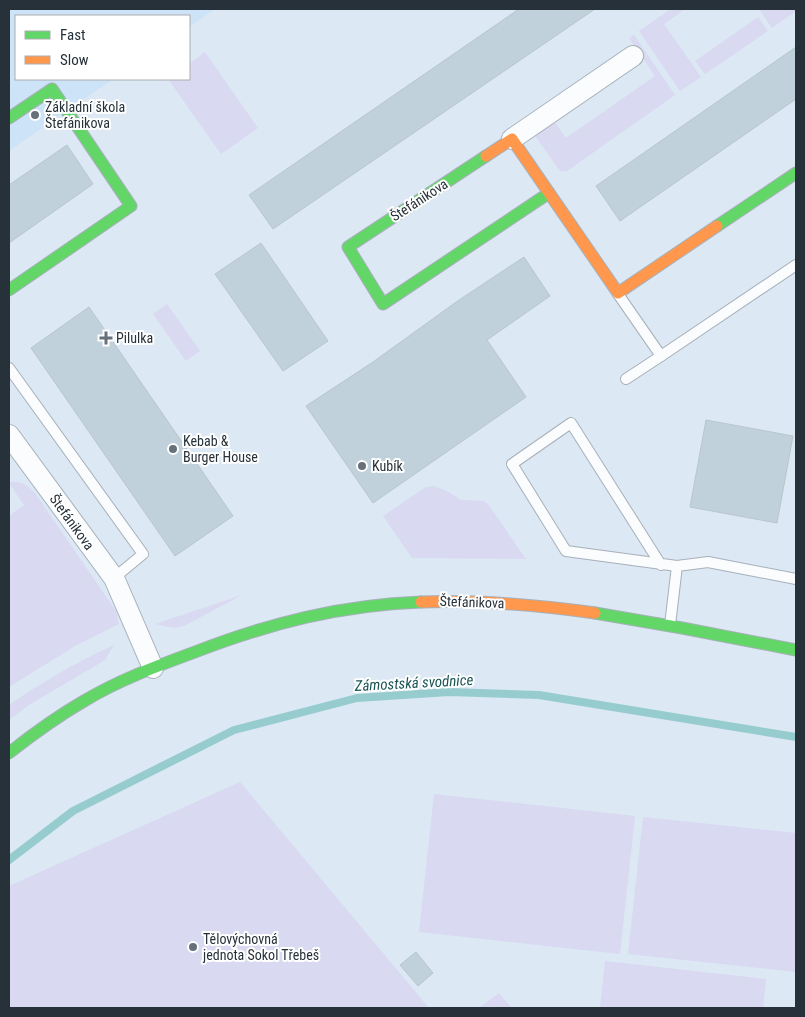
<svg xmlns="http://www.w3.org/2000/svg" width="805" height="1017" font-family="'Roboto Condensed',sans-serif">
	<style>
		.built { fill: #cde3f7 }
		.green { fill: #d9d9f2 }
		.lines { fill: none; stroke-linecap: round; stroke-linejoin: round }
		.stream { stroke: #97ccce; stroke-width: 8 }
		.building { fill: #c0d1db; stroke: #b9c5cd }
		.lane-casing { stroke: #a7b0ba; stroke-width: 12 }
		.street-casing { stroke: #a7b0ba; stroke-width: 22 }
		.fast-casing { stroke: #a7b0ba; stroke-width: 13 }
		.slow-casing { stroke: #a7b0ba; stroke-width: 13 }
		.lane { stroke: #fafcfd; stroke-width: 10 }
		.street { stroke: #fafcfd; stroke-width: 20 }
		.fast { stroke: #63d668; stroke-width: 11 }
		.slow { stroke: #ff974d; stroke-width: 11 }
		.poi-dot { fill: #66717a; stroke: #fff; stroke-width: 2 }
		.labels { text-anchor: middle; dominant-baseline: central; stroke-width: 4; stroke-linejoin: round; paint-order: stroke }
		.poi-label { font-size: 14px; fill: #273139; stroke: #fff; text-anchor: start }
		.street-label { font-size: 14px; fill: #273139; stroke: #fff }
		.water-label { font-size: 15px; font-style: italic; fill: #185554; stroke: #fff }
	</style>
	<rect width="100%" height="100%" fill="#dce8f4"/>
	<path class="built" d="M9,9h206l-26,18v-11h-173v63h97l-104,72z"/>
	<g class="green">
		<path d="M671,9h14l-21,15 37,53 -21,14 -41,-60z"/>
		<path d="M759,9h37v2l-24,17z"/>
		<path d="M758,17l10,14 -63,43 -10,-13z"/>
		<path d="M634,35l41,60 -108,76h-7l-24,-34 -1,-3 18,-14 13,18 89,-62 -26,-38z"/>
		<path d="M205,52l53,76 -37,26 -53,-75h21v-15z"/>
		<path d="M167,304l33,47 -14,10 -33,-47z"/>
		<path d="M12,482c11,0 15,3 23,11l81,118 3,13 -44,22 -66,41v-171l15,-11 -15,-22z"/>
		<path d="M433,486l12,4 16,10 22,1 5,3 38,55 -114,-1 -29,-42 43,-29z"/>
		<path d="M242,595l-58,31 -10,2 -19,-4z"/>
		<path d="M114,645l-9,15 -76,45 -20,15v-15c33,-23 68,-43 105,-60z"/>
		<path d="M240,782l189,226h-420v-122z"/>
		<path d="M434,794l201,22 -15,138 -201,-22z"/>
		<path d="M643,817l153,16v139l-168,-18z"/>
		<path d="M605,961l161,18 -3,29h-163z"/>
		<path d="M499,993l13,15h-33z"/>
	</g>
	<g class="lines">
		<path class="stream" d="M9,860l64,-49 161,-81 123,-32 92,-6 90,3 257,42"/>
	</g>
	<g class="building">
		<path d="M519,9h76l-322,220 -24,-34z"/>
		<path d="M796,47v52l-176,122 -24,-35z"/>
		<path d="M67,145l26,39 -84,59v-58z"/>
		<path d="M261,243l67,98 -45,30 -68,-97z"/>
		<path d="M524,257l26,39 -63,44 39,57 -153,106 -67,-97 67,-44 86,-62z"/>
		<path d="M89,307l144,209 -58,40 -144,-208z"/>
		<path d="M706,420l87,16 -16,87 -87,-16z"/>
		<path d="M416,952l17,21 -15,13 -18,-21z"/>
	</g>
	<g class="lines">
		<defs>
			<g id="lane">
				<path d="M618,294l43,62 135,-91"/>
				<path d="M9,368l134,186 -29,24"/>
				<path d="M626,379l35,-23"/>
				<path d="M661,565l-90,-142 -59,41 54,87 111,15"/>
				<path d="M670,625l7,-59 31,-4 88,17"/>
			</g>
			<g id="street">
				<path d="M512,139l121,-83"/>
				<path d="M9,435l105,143 39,90"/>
			</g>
			<g id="fast">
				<path d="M9,118l43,-29 79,117 -122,84"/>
				<path d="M486,156l-138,91 35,57 166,-111"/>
				<path d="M717,226l79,-53"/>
				<path d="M595,613l87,15 114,22"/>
				<path d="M9,753c24,-19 49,-37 75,-52 35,-21 73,-35 111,-49 75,-29 146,-47 226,-50"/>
			</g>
			<g id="slow">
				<path d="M486,156l26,-17 106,154 99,-67"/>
				<path d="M421,602c58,-2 116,3 174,11"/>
			</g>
		</defs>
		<use href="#lane" class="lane-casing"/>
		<use href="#street" class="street-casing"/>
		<use href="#fast" class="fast-casing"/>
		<use href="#slow" class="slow-casing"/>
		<use href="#lane" class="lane"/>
		<use href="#street" class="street"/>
		<use href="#fast" class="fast"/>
		<use href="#slow" class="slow"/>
	</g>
	<g class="poi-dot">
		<circle cx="35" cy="115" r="5"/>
		<path d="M103.5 330.5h5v5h5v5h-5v5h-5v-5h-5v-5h5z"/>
		<circle cx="173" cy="449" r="5"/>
		<circle cx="362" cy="466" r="5"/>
		<circle cx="193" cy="947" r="5"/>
	</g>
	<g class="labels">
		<g class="poi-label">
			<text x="45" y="107">Základní škola<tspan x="45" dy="16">Štefánikova</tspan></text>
			<text x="116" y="338">Pilulka</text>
			<text x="183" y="441">Kebab &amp;<tspan x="183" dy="16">Burger House</tspan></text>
			<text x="372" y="466">Kubík</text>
			<text x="203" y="939">Tělovýchovná<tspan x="203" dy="16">jednota Sokol Třebeš</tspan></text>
		</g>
		<g class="street-label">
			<text transform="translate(419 200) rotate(-33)">Štefánikova</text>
			<text transform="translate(72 522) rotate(54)">Štefánikova</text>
			<text transform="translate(472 602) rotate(2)">Štefánikova</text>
		</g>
		<g class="water-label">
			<text transform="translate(414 683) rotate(-3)">Zámostská svodnice</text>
		</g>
	</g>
	<rect width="805" height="1017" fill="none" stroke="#273139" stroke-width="20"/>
	<rect x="15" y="15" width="175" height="65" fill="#ffffff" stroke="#a9adb0"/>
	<rect x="25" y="31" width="25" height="8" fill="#63d668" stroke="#a9adb0"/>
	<text x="60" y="40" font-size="15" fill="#273139">Fast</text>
	<rect x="25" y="56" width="25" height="8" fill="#ff974d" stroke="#a9adb0"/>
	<text x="60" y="65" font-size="15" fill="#273139">Slow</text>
</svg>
